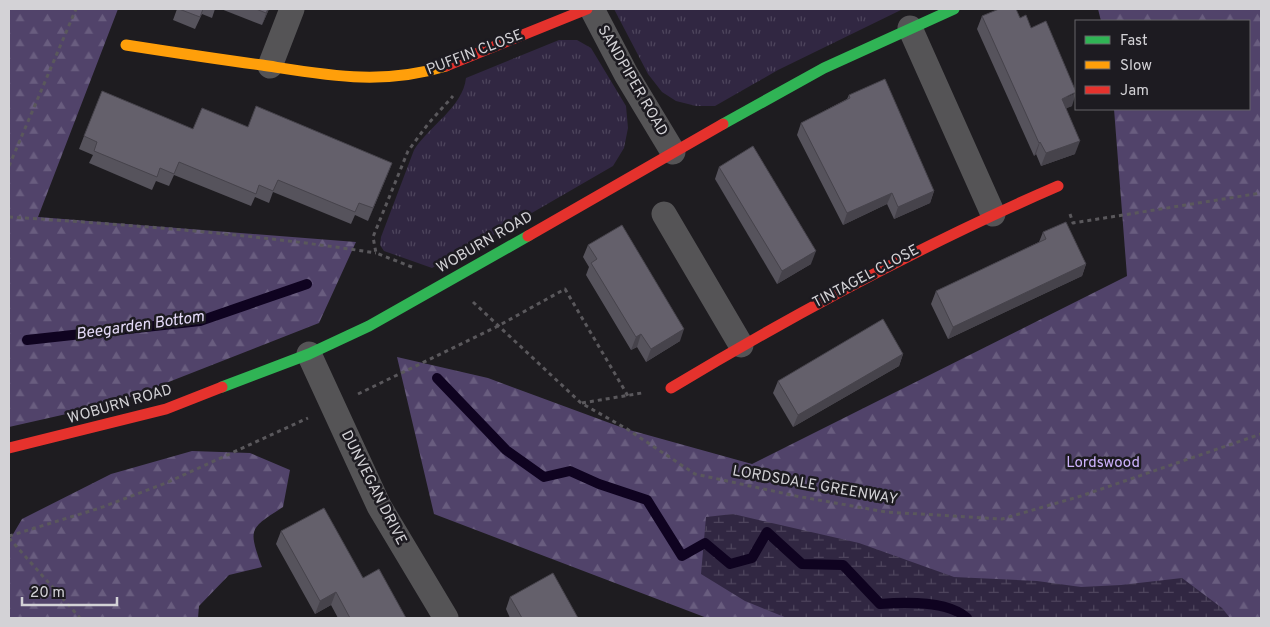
<svg xmlns="http://www.w3.org/2000/svg" width="1270" height="627" font-family="Overpass,sans-serif">
	<style>
		.grass { fill: url(#grass-tufts) }
		.forest { fill: url(#forest-firs) }
		.wetland { fill: url(#wetland-marsh) }
		.lines { fill: none; stroke-linecap: round; stroke-linejoin: round }
		.stream { stroke: #0f0320; stroke-width: 10 }
		.path { stroke: #5a585c; stroke-width: 3; stroke-dasharray: 4 4; stroke-linecap: butt }
		.street { stroke: #555456; stroke-width: 25 }
		.fast { stroke: #30b455; stroke-width: 11 }
		.slow { stroke: #ff9f0a; stroke-width: 11 }
		.jam { stroke: #e5322d; stroke-width: 11 }
		.wall { fill: #56535c }
		.shaded-wall { fill: #46434b }
		.building { fill: #64606b; stroke: #46434b }
		.labels { text-anchor: middle; dominant-baseline: central; stroke-width: 5; stroke-linejoin: round; paint-order: stroke }
		.street-label { font-size: 15px; fill: #d3d2d6; stroke: #1d1b21 }
		.park-label { font-size: 15px; fill: #cdb2fc; stroke: #1d1b21 }
		.water-label { font-size: 16px; font-style: italic; fill: #e4daf8; stroke: #1d1b21 }
	</style>
	<defs>
		<pattern id="grass-tufts" width="24" height="20" patternUnits="userSpaceOnUse" patternTransform="scale(1.25)"><rect width="24" height="20" fill="#312742"/><path d="M3 7l-1-3M5 7V3M7 7l1-3M15 17l-1-3M17 17v-4M19 17l1-3" fill="none" stroke="#4e455d"/></pattern>
		<pattern id="forest-firs" width="22" height="20" patternUnits="userSpaceOnUse" patternTransform="scale(1.25)"><rect width="22" height="20" fill="#51436a"/><path d="M5 1l3.5 6h-7zM16 11l3.5 6h-7z" fill="#695d7f"/></pattern>
		<pattern id="wetland-marsh" width="20" height="14" patternUnits="userSpaceOnUse" patternTransform="scale(1.25)"><rect width="20" height="14" fill="#312742"/><path d="M1 5h8M5 5V1M11 12h8M15 12V8" fill="none" stroke="#4e455d"/></pattern>
	</defs>
	<rect width="100%" height="100%" fill="#1e1c20"/>
	<g class="grass">
		<path d="M614,9h289l-125,61 -63,36h-19l-20,-5 -14,-9 -14,-18z"/>
		<path d="M559,40h18l14,8 35,58 2,22 -4,20 -11,18 -114,66 -67,36 -48,-17 -4,-6 1,-8 33,-87c15,-24 49,-43 52,-72z"/>
	</g>
	<g class="forest">
		<path d="M9,9h109l-80,208 318,25 -37,81 -204,80 -106,24z"/>
		<path d="M1098,9h163v609h-554l-273,-104 -37,-157 91,21 138,51 126,35 375,-188 -13,-167h135v-88h-148z"/>
		<path d="M192,451l58,2 40,17 -7,37c-34,22 -35,21 -21,60l-33,8 -30,31 -1,12h-189v-77l13,-22 89,-45z"/>
	</g>
	<path class="wetland" d="M733,514l126,29 95,34 83,4 44,6 40,-2 61,-7 40,30 8,10h-443l-42,-17 -44,-27 5,-57z"/>
	<g class="lines">
		<g class="stream">
			<path d="M27,340l173,-19 107,-37"/>
			<path d="M437,378l69,72 38,27 26,-6 29,13 48,16 35,56 23,-13 25,21 22,-6 15,-26 35,32 41,1 37,39c24,-2 68,-3 87,14"/>
		</g>
		<g class="path">
			<path d="M9,166l67,-157"/>
			<path d="M1070,214l3,9 188,-30"/>
			<path d="M9,217c123,8 245,17 367,36"/>
			<path d="M412,267l-36,-14 -3,-16 35,-86 20,-27 25,-28"/>
			<path d="M473,302l108,101 46,26 68,45 101,22 90,16 116,7 79,-23 180,-62"/>
			<path d="M358,394l140,-68 67,-37 63,107"/>
			<path d="M582,403l60,-10"/>
			<path d="M9,536l91,-28 66,-25 142,-65"/>
			<path d="M9,538l71,80"/>
		</g>
		<g class="street">
			<path d="M592,9l34,65 47,78"/>
			<path d="M910,28l83,186"/>
			<path d="M270,66l22,-57"/>
			<path d="M664,214l77,131"/>
			<path d="M309,354l70,152 67,112"/>
		</g>
		<g class="fast">
			<path d="M723,124l101,-56 130,-59"/>
			<path d="M222,387l87,-33 60,-28 159,-90"/>
		</g>
		<path class="slow" d="M126,45c45,7 90,14 136,20 65,10 119,21 184,1"/>
		<g class="jam">
			<path d="M446,66l141,-57"/>
			<path d="M528,236l195,-112"/>
			<path d="M671,388c125,-75 253,-144 387,-202"/>
			<path d="M9,448l157,-39 56,-22"/>
		</g>
	</g>
	<g class="wall">
		<path d="M177,9h38l-3,9 -10,-4 -7,15 -22,-9z"/>
		<path d="M221,9h48l-7,16z"/>
		<path d="M982,16l38,2 11,10 41,78 -6,2 9,46 -34,12 -5,-12 -2,2 -57,-127z"/>
		<path d="M849,95l85,96 -4,12 -36,16 -7,-15 -44,21 -46,-90 4,-12 46,-24z"/>
		<path d="M248,127l144,36 -24,58 -13,-6 -4,9 -78,-32 -4,11 -14,-6 -4,9 -77,-31 -5,11 -13,-5 -4,9 -63,-27 4,-8 -14,-6 5,-13 109,-7z"/>
		<path d="M719,167l92,97 -34,20 -62,-105z"/>
		<path d="M1043,232l43,32 -4,12 -134,63 -17,-35 5,-13 103,-49z"/>
		<path d="M588,245l92,96 -34,21 -9,-15 -6,3 -45,-75 3,-8 -6,-10z"/>
		<path d="M903,354l-4,12 -106,61 -20,-34 5,-12z"/>
		<path d="M281,531l82,47 43,40h-68l-7,-13 -16,9 -39,-70z"/>
		<path d="M510,597l68,21h-68l-4,-9z"/>
	</g>
	<g class="shaded-wall">
		<path d="M268,9h1l-7,16 4,-12z"/>
		<path d="M1076,93l-4,13 -14,6 4,-13z"/>
		<path d="M1080,141l-5,13 -34,12 5,-13z"/>
		<path d="M1040,142l-4,12 -2,2 5,-13z"/>
		<path d="M392,163l-5,13 -19,45 5,-13z"/>
		<path d="M934,191l-4,12 -36,16 4,-12z"/>
		<path d="M892,193l-5,11 -44,21 4,-12z"/>
		<path d="M816,251l-5,13 -34,20 5,-13z"/>
		<path d="M1086,264l-4,12 -134,63 5,-12z"/>
		<path d="M684,329l-4,12 -34,21 5,-13z"/>
		<path d="M641,334l-4,13 -6,3 5,-13z"/>
		<path d="M903,354l-4,12 -106,61 5,-12z"/>
		<path d="M336,592l-5,13 -16,9 5,-13z"/>
	</g>
	<g class="building">
		<path d="M179,9h24l-3,8z"/>
		<path d="M256,9h12l-2,4z"/>
		<path d="M999,9h17l4,9 6,-3 5,13 15,-7 30,71 -14,7 18,42 -34,12 -6,-11 -1,1 -57,-127z"/>
		<path d="M885,79l49,112 -36,16 -6,-14 -45,20 -46,-90 49,-25 -1,-3z"/>
		<path d="M102,91l91,38 9,-21 46,19 8,-21 136,57 -19,45 -14,-5 -4,9 -77,-32 -5,11 -14,-6 -3,9 -77,-32 -5,12 -14,-6 -3,9 -63,-26 3,-9 -13,-6z"/>
		<path d="M753,146l63,105 -34,20 -63,-104z"/>
		<path d="M1066,222l20,42 -133,63 -17,-36 110,-52 -3,-7z"/>
		<path d="M622,225l62,104 -33,20 -10,-15 -5,3 -45,-74 6,-4 -9,-14z"/>
		<path d="M883,319l20,35 -105,61 -20,-34z"/>
		<path d="M324,508l39,70 16,-9 27,49h-56l-14,-26 -16,9 -39,-70z"/>
		<path d="M553,573l25,45h-56l-12,-21z"/>
	</g>
	<g class="labels">
		<g class="street-label">
			<text transform="translate(475 53) rotate(-21)">PUFFIN CLOSE</text>
			<text transform="translate(632 81) rotate(60)">SANDPIPER ROAD</text>
			<text transform="translate(485 243) rotate(-30)">WOBURN ROAD</text>
			<text transform="translate(866 277) rotate(-28)">TINTAGEL CLOSE</text>
			<text transform="translate(120 405) rotate(-16)">WOBURN ROAD</text>
			<text transform="translate(815 486) rotate(10)">LORDSDALE GREENWAY</text>
			<text transform="translate(373 488) rotate(63)">DUNVEGAN DRIVE</text>
		</g>
		<g class="park-label">
			<text x="1103" y="463">Lordswood</text>
		</g>
		<g class="water-label">
			<text transform="translate(140 326) rotate(-8)">Beegarden Bottom</text>
		</g>
	</g>
	<rect width="1270" height="627" fill="none" stroke="#d3d2d6" stroke-width="20"/>
	<rect x="1075" y="20" width="175" height="90" fill="#1d1b21" stroke="#666469"/>
	<rect x="1085" y="36" width="25" height="8" fill="#30b455" stroke="#666469"/>
	<text x="1120" y="45" font-size="15" fill="#d3d2d6">Fast</text>
	<rect x="1085" y="61" width="25" height="8" fill="#ff9f0a" stroke="#666469"/>
	<text x="1120" y="70" font-size="15" fill="#d3d2d6">Slow</text>
	<rect x="1085" y="86" width="25" height="8" fill="#e5322d" stroke="#666469"/>
	<text x="1120" y="95" font-size="15" fill="#d3d2d6">Jam</text>
	<path d="M22 597v8h95v-8" fill="none" stroke="#d3d2d6" stroke-width="2.5"/>
	<text x="30" y="597" font-size="15" fill="#d3d2d6" stroke="#1d1b21" stroke-width="4" paint-order="stroke">20 m</text>
</svg>
